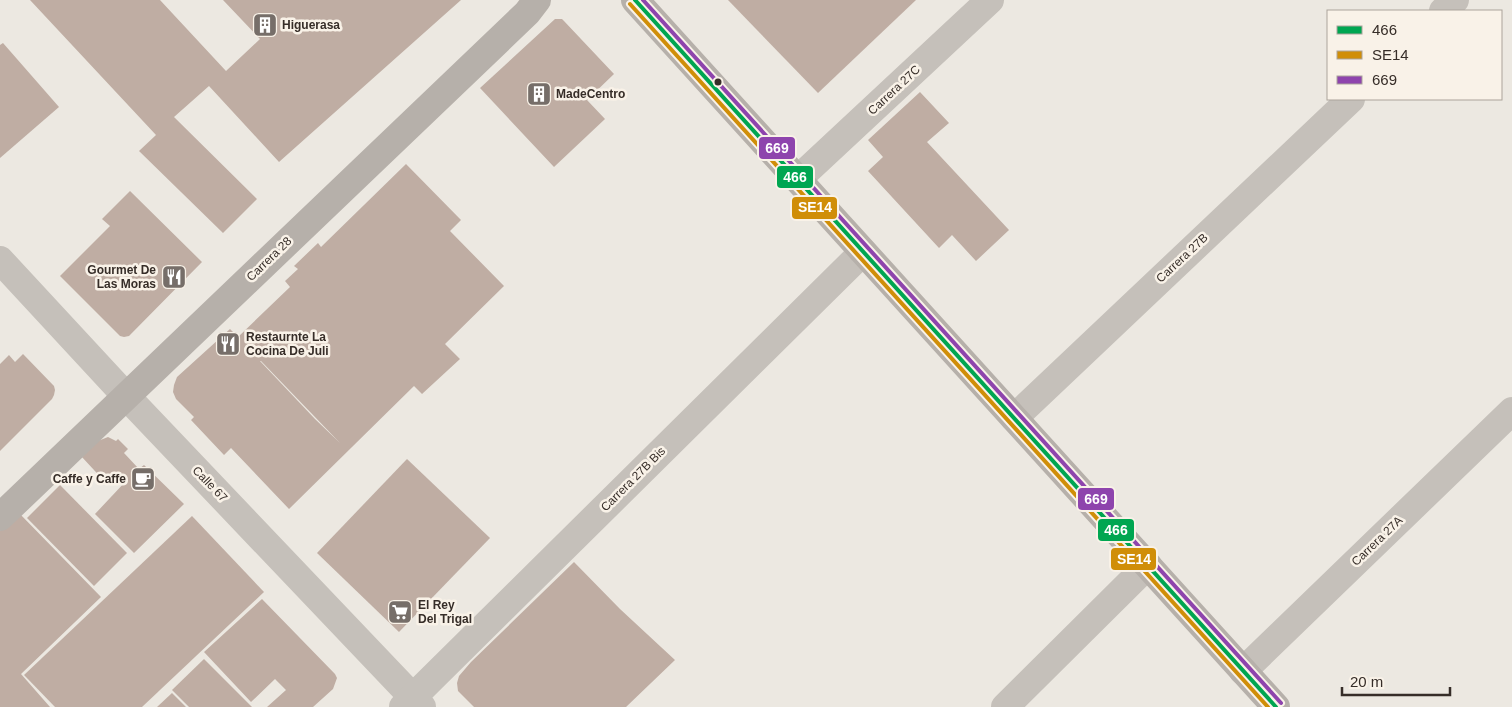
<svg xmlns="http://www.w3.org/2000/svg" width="1512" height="707" font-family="Helvetica,sans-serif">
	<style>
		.building { fill: #bfada3; fill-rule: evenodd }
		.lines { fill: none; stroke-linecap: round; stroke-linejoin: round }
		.street { stroke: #c5c0ba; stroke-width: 28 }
		.secondary { stroke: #b6b0aa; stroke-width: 28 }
		.bus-1-casing { stroke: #f9f2e8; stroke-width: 8 }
		.bus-2-casing { stroke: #f9f2e8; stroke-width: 8 }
		.bus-3-casing { stroke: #f9f2e8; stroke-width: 8 }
		.bus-1 { stroke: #00a651; stroke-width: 4 }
		.bus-2 { stroke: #d08e08; stroke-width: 4 }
		.bus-3 { stroke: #8e44ad; stroke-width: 4 }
		.bus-dot { fill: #362d28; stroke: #f9f2e8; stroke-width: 2 }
		.labels { text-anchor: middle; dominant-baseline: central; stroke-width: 5; stroke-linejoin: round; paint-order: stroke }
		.poi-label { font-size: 12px; font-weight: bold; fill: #362d28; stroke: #f9f2e8; text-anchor: start }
		.street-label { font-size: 12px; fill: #362d28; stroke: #f9f2e8 }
		.line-badge { stroke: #f9f2e8; stroke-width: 2 }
		.badge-label { font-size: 14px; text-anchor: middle; font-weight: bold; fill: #fff }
	</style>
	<rect width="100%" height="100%" fill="#ece8e1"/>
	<g class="building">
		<path d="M30,0h130l66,71 34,-32 -37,-39h238l-182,162 -70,-76 -35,31 83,82 -34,34 -84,-82 17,-16z"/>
		<path d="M728,0h188l-98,93z"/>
		<path d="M555,19h7l2,2 50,53 -27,26 18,19 -51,48 -74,-79z"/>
		<path d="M3,43l56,64 -59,51v-113z"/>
		<path d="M920,92l29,31 -22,19 82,88 -33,31 -24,-26 -13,13 -71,-77 15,-14 -15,-17z"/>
		<path d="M406,164l55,56 -11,11 54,55 -59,58 15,15 -38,35 -8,-8 -125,123 -58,-61 -7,7 -33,-35 3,-3 -18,-18 -3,-7 1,-7 3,-8 53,-48 8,8 52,-50 -5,-6 13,-12 -4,-3 24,-23 3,4zM260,361h1l79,82 -25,-24z"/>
		<path d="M130,191l72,71 -73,74 -5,1 -4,-1 -60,-60 50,-50 -8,-7z"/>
		<path d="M23,354l31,32 1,4 -1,5 -2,4 -52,52v-87l9,-9 6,7z"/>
		<path d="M108,437l8,4 2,-2 10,10 -4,4 15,16 5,-4 40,39 -50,49 -39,-39 31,-33 -7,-8 -12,11 -26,-28 17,-15z"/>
		<path d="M407,459l83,79 -91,94 -82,-79z"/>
		<path d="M60,485l67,68 -33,33 -67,-68z"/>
		<path d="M19,513l82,84 -80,77 29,33h-50v-176z"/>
		<path d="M192,516l72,76 -122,115h-87l-31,-32z"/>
		<path d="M574,562l46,47 55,51 -49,47h-152l-16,-16 -1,-8 2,-7 12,-14z"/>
		<path d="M262,599l73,75 2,4 -4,11 -20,18h-46l19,-17 -11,-11 -24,23 -47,-50z"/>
		<path d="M204,659l48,48h-63l-17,-17z"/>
		<path d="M172,693l14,14h-29z"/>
	</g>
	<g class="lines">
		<g class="street">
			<path d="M1443,11l12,-11"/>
			<path d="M798,179l192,-179"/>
			<path d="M0,260l126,136 296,311"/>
			<path d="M1014,418l337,-319"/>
			<path d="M1243,671l269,-260"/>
			<path d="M403,707l460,-455"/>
			<path d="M1005,707l143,-142"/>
		</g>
		<g class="secondary">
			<path d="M635,0l641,707"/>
			<path d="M0,517l527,-504 10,-13"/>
		</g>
		<defs>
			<path id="bus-1" d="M635,0l641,707"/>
			<path id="bus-2" d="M630,4l638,703"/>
			<path id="bus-3" d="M643,0l638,703"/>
		</defs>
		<use href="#bus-1" class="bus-1-casing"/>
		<use href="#bus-2" class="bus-2-casing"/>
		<use href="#bus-3" class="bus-3-casing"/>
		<use href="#bus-1" class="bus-1"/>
		<use href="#bus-2" class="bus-2"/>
		<use href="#bus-3" class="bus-3"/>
	</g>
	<defs>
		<symbol id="building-square" viewBox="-11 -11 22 22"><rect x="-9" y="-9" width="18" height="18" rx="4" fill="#766e69" stroke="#f9f2e8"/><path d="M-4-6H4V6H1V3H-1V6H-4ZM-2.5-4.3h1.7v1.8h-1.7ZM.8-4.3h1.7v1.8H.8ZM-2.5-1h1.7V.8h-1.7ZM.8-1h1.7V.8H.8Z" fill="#fff"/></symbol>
		<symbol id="restaurant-square" viewBox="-11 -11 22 22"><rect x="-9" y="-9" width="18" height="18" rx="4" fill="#766e69" stroke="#f9f2e8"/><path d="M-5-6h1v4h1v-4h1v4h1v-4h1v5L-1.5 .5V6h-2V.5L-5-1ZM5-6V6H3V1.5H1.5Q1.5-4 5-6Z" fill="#fff"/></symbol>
		<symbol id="cafe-square" viewBox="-11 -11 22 22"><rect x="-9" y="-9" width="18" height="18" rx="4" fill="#766e69" stroke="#f9f2e8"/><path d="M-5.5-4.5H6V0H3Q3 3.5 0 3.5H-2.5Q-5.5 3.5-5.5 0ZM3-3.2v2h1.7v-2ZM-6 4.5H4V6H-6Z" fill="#fff"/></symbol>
		<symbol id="supermarket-square" viewBox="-11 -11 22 22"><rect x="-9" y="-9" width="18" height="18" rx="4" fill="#766e69" stroke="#f9f2e8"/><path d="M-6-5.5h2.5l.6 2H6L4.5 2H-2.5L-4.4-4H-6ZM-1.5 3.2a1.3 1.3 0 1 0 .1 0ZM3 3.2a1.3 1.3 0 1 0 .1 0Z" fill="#fff"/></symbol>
	</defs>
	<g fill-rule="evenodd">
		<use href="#building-square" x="251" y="11" width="28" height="28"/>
		<use href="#building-square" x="525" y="80" width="28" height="28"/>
		<use href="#restaurant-square" x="160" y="263" width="28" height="28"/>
		<use href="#restaurant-square" x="214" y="330" width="28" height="28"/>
		<use href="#cafe-square" x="129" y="465" width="28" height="28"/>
		<use href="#supermarket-square" x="386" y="598" width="28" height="28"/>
	</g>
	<circle class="bus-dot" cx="718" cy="82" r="4.5"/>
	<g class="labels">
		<g class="poi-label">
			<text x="282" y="25">Higuerasa</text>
			<text x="556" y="94">MadeCentro</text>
			<text x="156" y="270" text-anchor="end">Gourmet De<tspan x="156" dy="14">Las Moras</tspan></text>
			<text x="246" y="337">Restaurnte La<tspan x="246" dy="14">Cocina De Juli</tspan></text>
			<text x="126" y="479" text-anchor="end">Caffe y Caffe</text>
			<text x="418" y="605">El Rey<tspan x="418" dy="14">Del Trigal</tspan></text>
		</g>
		<g class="street-label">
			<text transform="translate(894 90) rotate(-43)">Carrera 27C</text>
			<text transform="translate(1182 258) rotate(-43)">Carrera 27B</text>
			<text transform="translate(269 259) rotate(-44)">Carrera 28</text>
			<text transform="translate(633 479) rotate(-45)">Carrera 27B Bis</text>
			<text transform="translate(210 484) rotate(46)">Calle 67</text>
			<text transform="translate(1377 541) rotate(-44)">Carrera 27A</text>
		</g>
	</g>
	<g class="line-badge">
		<rect x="758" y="136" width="38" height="24" rx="5" fill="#8e44ad"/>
		<rect x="776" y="165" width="38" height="24" rx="5" fill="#00a651"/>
		<rect x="791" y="196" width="47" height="24" rx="5" fill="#d08e08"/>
		<rect x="1077" y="487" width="38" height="24" rx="5" fill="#8e44ad"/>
		<rect x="1097" y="518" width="38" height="24" rx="5" fill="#00a651"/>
		<rect x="1110" y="547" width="47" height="24" rx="5" fill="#d08e08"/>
	</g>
	<g class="badge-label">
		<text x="777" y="153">669</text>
		<text x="795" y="182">466</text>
		<text x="815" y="212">SE14</text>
		<text x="1096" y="504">669</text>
		<text x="1116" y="535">466</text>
		<text x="1134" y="564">SE14</text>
	</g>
	<rect x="1327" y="10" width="175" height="90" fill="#f9f2e8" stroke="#aba39b"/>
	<rect x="1337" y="26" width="25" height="8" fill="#00a651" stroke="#aba39b"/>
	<text x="1372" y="35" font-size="15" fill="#362d28">466</text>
	<rect x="1337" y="51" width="25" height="8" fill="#d08e08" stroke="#aba39b"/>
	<text x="1372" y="60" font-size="15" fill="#362d28">SE14</text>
	<rect x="1337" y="76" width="25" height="8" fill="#8e44ad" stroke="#aba39b"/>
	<text x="1372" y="85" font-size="15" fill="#362d28">669</text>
	<path d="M1342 687v8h108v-8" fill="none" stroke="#362d28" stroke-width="2.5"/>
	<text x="1350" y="687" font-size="15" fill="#362d28" stroke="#f9f2e8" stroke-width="4" paint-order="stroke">20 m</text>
</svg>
